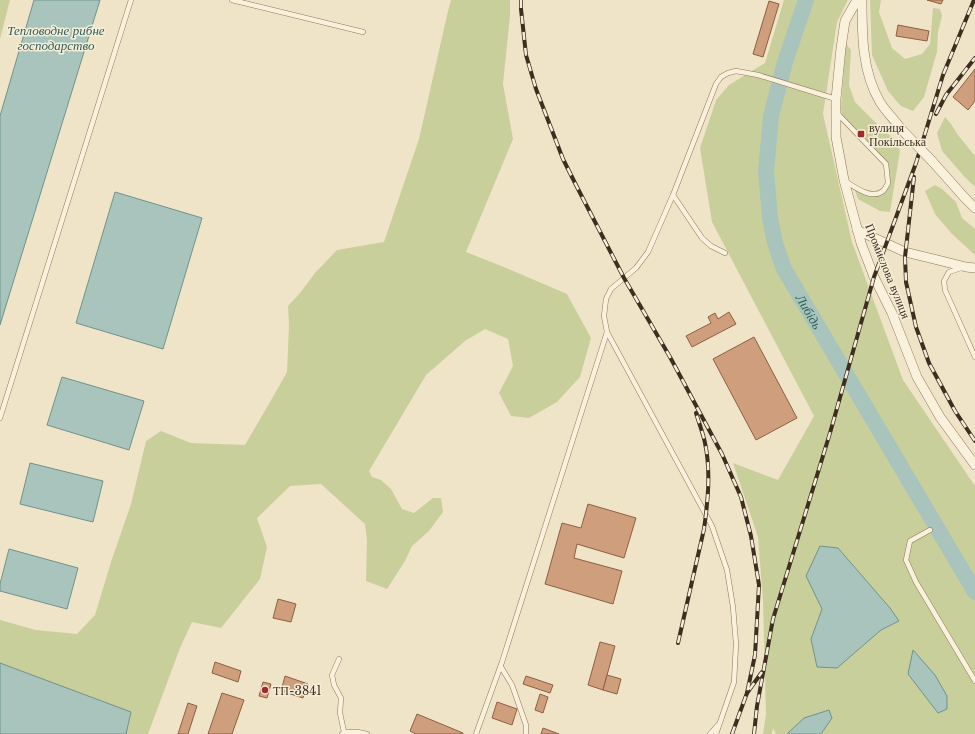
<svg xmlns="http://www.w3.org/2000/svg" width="975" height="734" font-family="'Libre Baskerville',serif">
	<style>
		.green { fill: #c9cf9b; fill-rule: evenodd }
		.water { fill: #a9c4bc; stroke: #6f938a }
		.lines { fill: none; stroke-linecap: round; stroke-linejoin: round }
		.river { stroke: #a9c4bc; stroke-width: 16 }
		.building { fill: #cf9f7d; stroke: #8d5f41 }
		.lane-casing { stroke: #8d765c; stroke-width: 5.5 }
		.street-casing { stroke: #8d765c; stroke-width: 10 }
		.lane { stroke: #faf1dc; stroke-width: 4.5 }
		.street { stroke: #faf1dc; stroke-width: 9 }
		.rail-casing { stroke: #3d2e20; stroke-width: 4 }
		.rail { stroke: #f7eed8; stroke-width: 2.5; stroke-dasharray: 8; stroke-linecap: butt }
		.street-bridge-casing { stroke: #8d765c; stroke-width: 10; stroke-linecap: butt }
		.street-bridge { stroke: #faf1dc; stroke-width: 9 }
		.poi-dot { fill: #9e2a2b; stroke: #f7eed8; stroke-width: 1.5 }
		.labels { text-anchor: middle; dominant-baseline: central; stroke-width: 3; stroke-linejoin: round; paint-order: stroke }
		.poi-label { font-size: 12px; fill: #3d2e20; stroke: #f7eed8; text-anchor: start }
		.street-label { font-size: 12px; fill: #3d2e20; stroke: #f7eed8 }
		.water-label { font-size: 13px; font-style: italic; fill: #2f5d5a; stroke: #f7eed8 }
	</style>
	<rect width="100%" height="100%" fill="#f0e4c8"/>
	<g class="green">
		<path d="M0,0h10l-10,39z"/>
		<path d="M451,0h59v16l-7,68 10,55 -47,113 45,18 56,24 24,44 -11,39 -23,25 -28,16 -18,-2 -12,-23 14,-27 -5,-27 -23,-10 -20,12 -39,34 -57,96 3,6 9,3 10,9 11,20 12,4 19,-15h8l2,14 -14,19 -17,15 -7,15 -18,28 -21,-8 1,-41 -2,-16 -44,-40 -31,2 -33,32 10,29 -7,32 -39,49 -29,-6 -12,26 -32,86h-148v-114l36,10 41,4 18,-19 16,-53 20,-58 15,-63 15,-10 30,12 54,2 25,-43 17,-30 2,-47 -1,-19 12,-13 15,-20 22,-23 47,-8 35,-103 29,-128z"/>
		<path d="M784,0h64l-11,22 -14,92 29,128 51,138 72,106v248h-154l11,-16 -44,15v1h-12l-3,-6 -1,6h-9l3,-20 -3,-113 -5,-64 -25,-74 45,17 36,-64 -102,-194 -12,-74 16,-48 13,-15 36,-22zM838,548l52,60 9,13 -18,9 -64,37 -6,-28 11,-30z"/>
		<path d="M870,0h11l-2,12 13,36 13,11 17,-5 8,-10 3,-36 7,1 2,7 -4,16 -1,20 -13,45 -11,14 -12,-5 -13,-15 -16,-36z"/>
		<path d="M846,44l5,6 -2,35 6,17 27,27 15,12 3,10 -10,61 -10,-1 -22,-12 -4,-11 15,6 13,-3 6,-8 -2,-19 -44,-47 -1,-9z"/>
		<path d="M945,117l6,7 7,11 17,21v31l-12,-12 -21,-24 -5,-18z"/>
		<path d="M935,185l7,4 14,13 6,16 13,11v26l-23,-21 -17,-20 -10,-23z"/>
	</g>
	<g class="water">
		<path d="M34,0h66l-100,325v-209z"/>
		<path d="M115,192l87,26 -39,131 -87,-26z"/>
		<path d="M62,377l82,24 -15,49 -82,-25z"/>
		<path d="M30,463l73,18 -10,41 -73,-18z"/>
		<path d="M820,546l18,2 52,60 9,13 -18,9 -44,38 -20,-1 -6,-28 11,-30 -16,-33z"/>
		<path d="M9,549l69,19 -11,41 -67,-18v-7z"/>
		<path d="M913,650l22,25 12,21v13l-9,4 -30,-39z"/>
		<path d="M0,663l131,49 -5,22h-126z"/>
		<path d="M829,710l3,8 -11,16h-33v-1l16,-15z"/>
	</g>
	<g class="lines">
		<path class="river" id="s1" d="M806,0l-21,62 -14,54 -5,55 4,47 5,25 9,26 191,323"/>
	</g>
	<g class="building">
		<path d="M927,0h16l-2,4z"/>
		<path d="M769,1l10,3 -16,53 -10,-3z"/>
		<path d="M898,25l31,6 -2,10 -31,-5z"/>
		<path d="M975,69v32l-7,9 -15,-13z"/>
		<path d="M729,312l7,12 -44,23 -6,-11 25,-13 -3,-6 7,-4 3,6z"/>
		<path d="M754,337l43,81 -41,22 -43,-81z"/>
		<path d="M588,504l48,14 -12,40 -47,-14 -3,14 48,13 -9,33 -68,-20 17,-61 19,5z"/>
		<path d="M278,599l18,5 -5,18 -18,-4z"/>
		<path d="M600,642l15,4 -12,44 -15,-5z"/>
		<path d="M215,662l26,9 -3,11 -26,-9z"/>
		<path d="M607,675l14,4 -4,15 -14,-4z"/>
		<path d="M285,676l23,8 -5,14 -22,-7z"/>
		<path d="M526,676l27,9 -3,8 -27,-9z"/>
		<path d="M263,682l8,2 -4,14 -8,-2z"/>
		<path d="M222,693l22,7 -12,34h-24z"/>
		<path d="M540,694l8,3 -5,16 -8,-3z"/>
		<path d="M497,702l20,7 -5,16 -20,-7z"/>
		<path d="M188,703l9,3 -9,28h-10z"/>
		<path d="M417,714l46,19v1h-47l-6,-3z"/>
		<path d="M543,728l16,6h-18z"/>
	</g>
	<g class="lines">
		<defs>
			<g id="lane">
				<path d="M232,0l131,32"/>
				<path d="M836,112l50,52 2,19c-1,2 -3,6 -5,8 -11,9 -29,-4 -38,-10"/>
				<path d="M673,195l29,43 9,8 14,7"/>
				<path d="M961,268l-12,4 -5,9 1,9 30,67"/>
				<path d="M0,418l131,-418"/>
				<path d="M930,530l-20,11 -4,19 10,22 59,99"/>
				<path d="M339,659l-7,16 2,10 7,13 -1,15 4,19"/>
				<path d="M501,667l11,18 14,40v9"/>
				<path d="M342,734c7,-4 17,-2 25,0"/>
				<path d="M476,734l26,-72 105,-330"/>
				<path d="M710,734l8,-9"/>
				<path d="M716,734l18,-52 2,-38 -3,-37 -6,-37 -15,-44 -105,-194 -3,-16 2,-17 5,-10 25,-21 12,-16 25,-57 43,-111 5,-7 7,-4 8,-2 22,4 78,24"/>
			</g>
			<g id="street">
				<path d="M857,0l-12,21 -4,27 -5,51v38l8,43 17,63 13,34 18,36 25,64 23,40 35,48"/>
				<path d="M862,0c0,35 0,72 18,102 6,10 15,18 21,27"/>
				<path d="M932,161l32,36 11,11"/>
				<path d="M857,230l48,22 61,15 9,1"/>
			</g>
		</defs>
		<use href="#lane" class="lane-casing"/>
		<use href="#street" class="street-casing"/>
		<use href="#lane" class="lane"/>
		<use href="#street" class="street"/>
		<defs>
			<g id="rail">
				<path d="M521,0v9l5,46 10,34 27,70 14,28 47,91 46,79 52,97 19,43 10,39 8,49 -4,70 -8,38"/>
				<path d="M936,114l10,-19 29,-37"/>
				<path d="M914,177l-9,80 1,25 10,45 13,36 26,48 20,30"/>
				<path d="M678,643l26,-114c4,-28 7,-58 1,-86 -2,-10 -6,-20 -9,-30"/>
				<path d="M732,734l15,-41 15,-21"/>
				<path d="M754,734l3,-28 16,-87 57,-186 44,-156 42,-114 27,-88 31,-75"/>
			</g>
		</defs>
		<use href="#rail" class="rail-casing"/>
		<use href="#rail" class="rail"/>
		<defs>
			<path id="street-bridge" d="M901,129l31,32"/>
		</defs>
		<use href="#street-bridge" class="street-bridge-casing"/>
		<use href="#street-bridge" class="street-bridge"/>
	</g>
	<g class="poi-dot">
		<rect x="857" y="130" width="8" height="8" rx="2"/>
		<circle cx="265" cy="690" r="4"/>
	</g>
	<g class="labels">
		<g class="poi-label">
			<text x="869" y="127">вулиця<tspan x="869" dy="14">Покільська</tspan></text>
			<text x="273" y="690">ТП-3841</text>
		</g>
		<g class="street-label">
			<text transform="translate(888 271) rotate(68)">Промислова вулиця</text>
		</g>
		<g class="water-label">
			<text x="56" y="30">Тепловодне рибне<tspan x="56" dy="15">господарство</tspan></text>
			<text stroke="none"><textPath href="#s1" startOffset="326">Либідь</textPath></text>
		</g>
	</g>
</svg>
